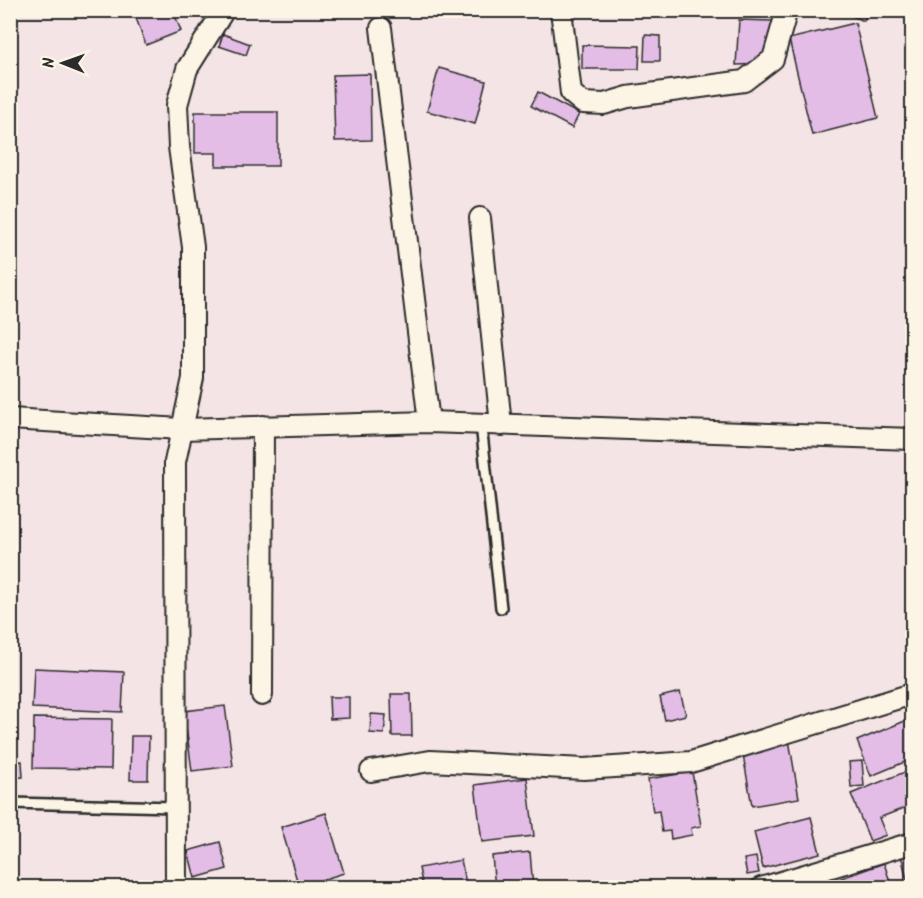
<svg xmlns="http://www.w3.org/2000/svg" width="923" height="898" font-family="Kalam,sans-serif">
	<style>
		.building { fill: #e3bde6; stroke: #2b2b2b; stroke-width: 1.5 }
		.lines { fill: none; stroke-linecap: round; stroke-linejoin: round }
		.lane-casing { stroke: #2b2b2b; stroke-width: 14 }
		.street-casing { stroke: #2b2b2b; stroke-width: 24 }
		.lane { stroke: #fcf5e5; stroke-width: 9 }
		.street { stroke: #fcf5e5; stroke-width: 20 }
	</style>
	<rect width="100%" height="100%" fill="#f4e4e5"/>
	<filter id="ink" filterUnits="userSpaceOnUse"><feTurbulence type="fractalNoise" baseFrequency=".0167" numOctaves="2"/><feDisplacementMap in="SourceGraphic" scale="12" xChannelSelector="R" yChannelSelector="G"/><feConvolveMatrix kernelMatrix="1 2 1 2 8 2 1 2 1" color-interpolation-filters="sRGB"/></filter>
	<g filter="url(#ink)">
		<g class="building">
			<path d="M133,10h40l8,21 -35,14z"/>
			<rect x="752" y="10" width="28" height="6"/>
			<path d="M838,10h30l-4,11z"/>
			<path d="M739,20l34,1 -7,43 -30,1z"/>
			<path d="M855,23l23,95 -66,17 -23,-96z"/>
			<path d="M223,34l27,10 -4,11 -27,-9z"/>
			<path d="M645,35l15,1v25h-16z"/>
			<path d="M582,45l58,1 -1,23h-57z"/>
			<path d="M439,68l47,13 -11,43 -48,-13z"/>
			<path d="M370,74l1,66 -36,1 -2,-66z"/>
			<path d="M538,92l41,22 -7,14 -41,-22z"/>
			<path d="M195,112h83v54h-62v-13h-21z"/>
			<path d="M34,668l90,4 -2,40 -90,-4z"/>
			<path d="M680,692l6,23 -21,5 -5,-23z"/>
			<path d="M391,694h20l1,42h-20z"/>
			<path d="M329,697h20v21l-19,1z"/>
			<path d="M225,706l8,60 -41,5 -8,-60z"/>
			<path d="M371,714l15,1 -2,19 -14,-1z"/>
			<path d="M34,718l78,1 -1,50 -78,-1z"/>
			<path d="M912,718v41l-41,17 -14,-35z"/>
			<path d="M131,736h18l-1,44h-18z"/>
			<path d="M789,740l10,58 -47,8 -10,-57z"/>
			<path d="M22,761l1,16 -13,1v-16z"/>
			<path d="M862,761l2,25 -13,1 -2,-25z"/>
			<path d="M912,769v36l-33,13 7,17 -16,6 -19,-47z"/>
			<path d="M692,772l9,54 -10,2 1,7 -21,4 -1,-8 -8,1 -3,-21 -6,1 -5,-33z"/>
			<path d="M527,778l7,58 -52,6 -7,-57z"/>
			<path d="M326,813l18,60 -45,14 -18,-60z"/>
			<path d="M811,817l9,36 -57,15 -9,-36z"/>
			<path d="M220,842l7,27 -32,9 -7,-27z"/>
			<path d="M912,848v40h-3l-9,-37z"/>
			<path d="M530,852l3,36h-38l-3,-32z"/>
			<path d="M756,857l3,16 -12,2 -3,-16z"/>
			<path d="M461,860l6,28h-44l-4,-20z"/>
			<path d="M884,863l8,25h-69l-1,-3z"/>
		</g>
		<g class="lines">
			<defs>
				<g id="lane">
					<path d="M481,424l20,184"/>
					<path d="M10,803l165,4"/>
				</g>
				<g id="street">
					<path d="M561,10l10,83 12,10 21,1 24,-7 116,-16 29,-22 14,-49"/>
					<path d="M381,28l48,394"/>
					<path d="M480,218l21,207"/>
					<path d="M10,419l172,10 247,-7 483,17"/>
					<path d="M262,695l1,-269"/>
					<path d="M371,771l59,-10 154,8 107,-7 221,-68"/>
					<path d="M176,888l-1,-426 18,-84v-131l-14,-100 -2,-42 10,-36 37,-59"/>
					<path d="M761,888l151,-45"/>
				</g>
			</defs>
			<use href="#lane" class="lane-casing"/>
			<use href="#street" class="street-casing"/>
			<use href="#lane" class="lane"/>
			<use href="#street" class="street"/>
		</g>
	</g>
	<rect width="923" height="898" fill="none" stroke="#fcf5e5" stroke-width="36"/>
	<rect x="18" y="18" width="887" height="862" fill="none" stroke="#2b2b2b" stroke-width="2" filter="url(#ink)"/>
	<g transform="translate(63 63) rotate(271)" stroke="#fcf5e5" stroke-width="4.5" paint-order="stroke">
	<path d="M0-4.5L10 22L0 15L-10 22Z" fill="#2b2b2b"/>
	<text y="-9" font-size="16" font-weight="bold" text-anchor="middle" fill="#2b2b2b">N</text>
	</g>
</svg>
